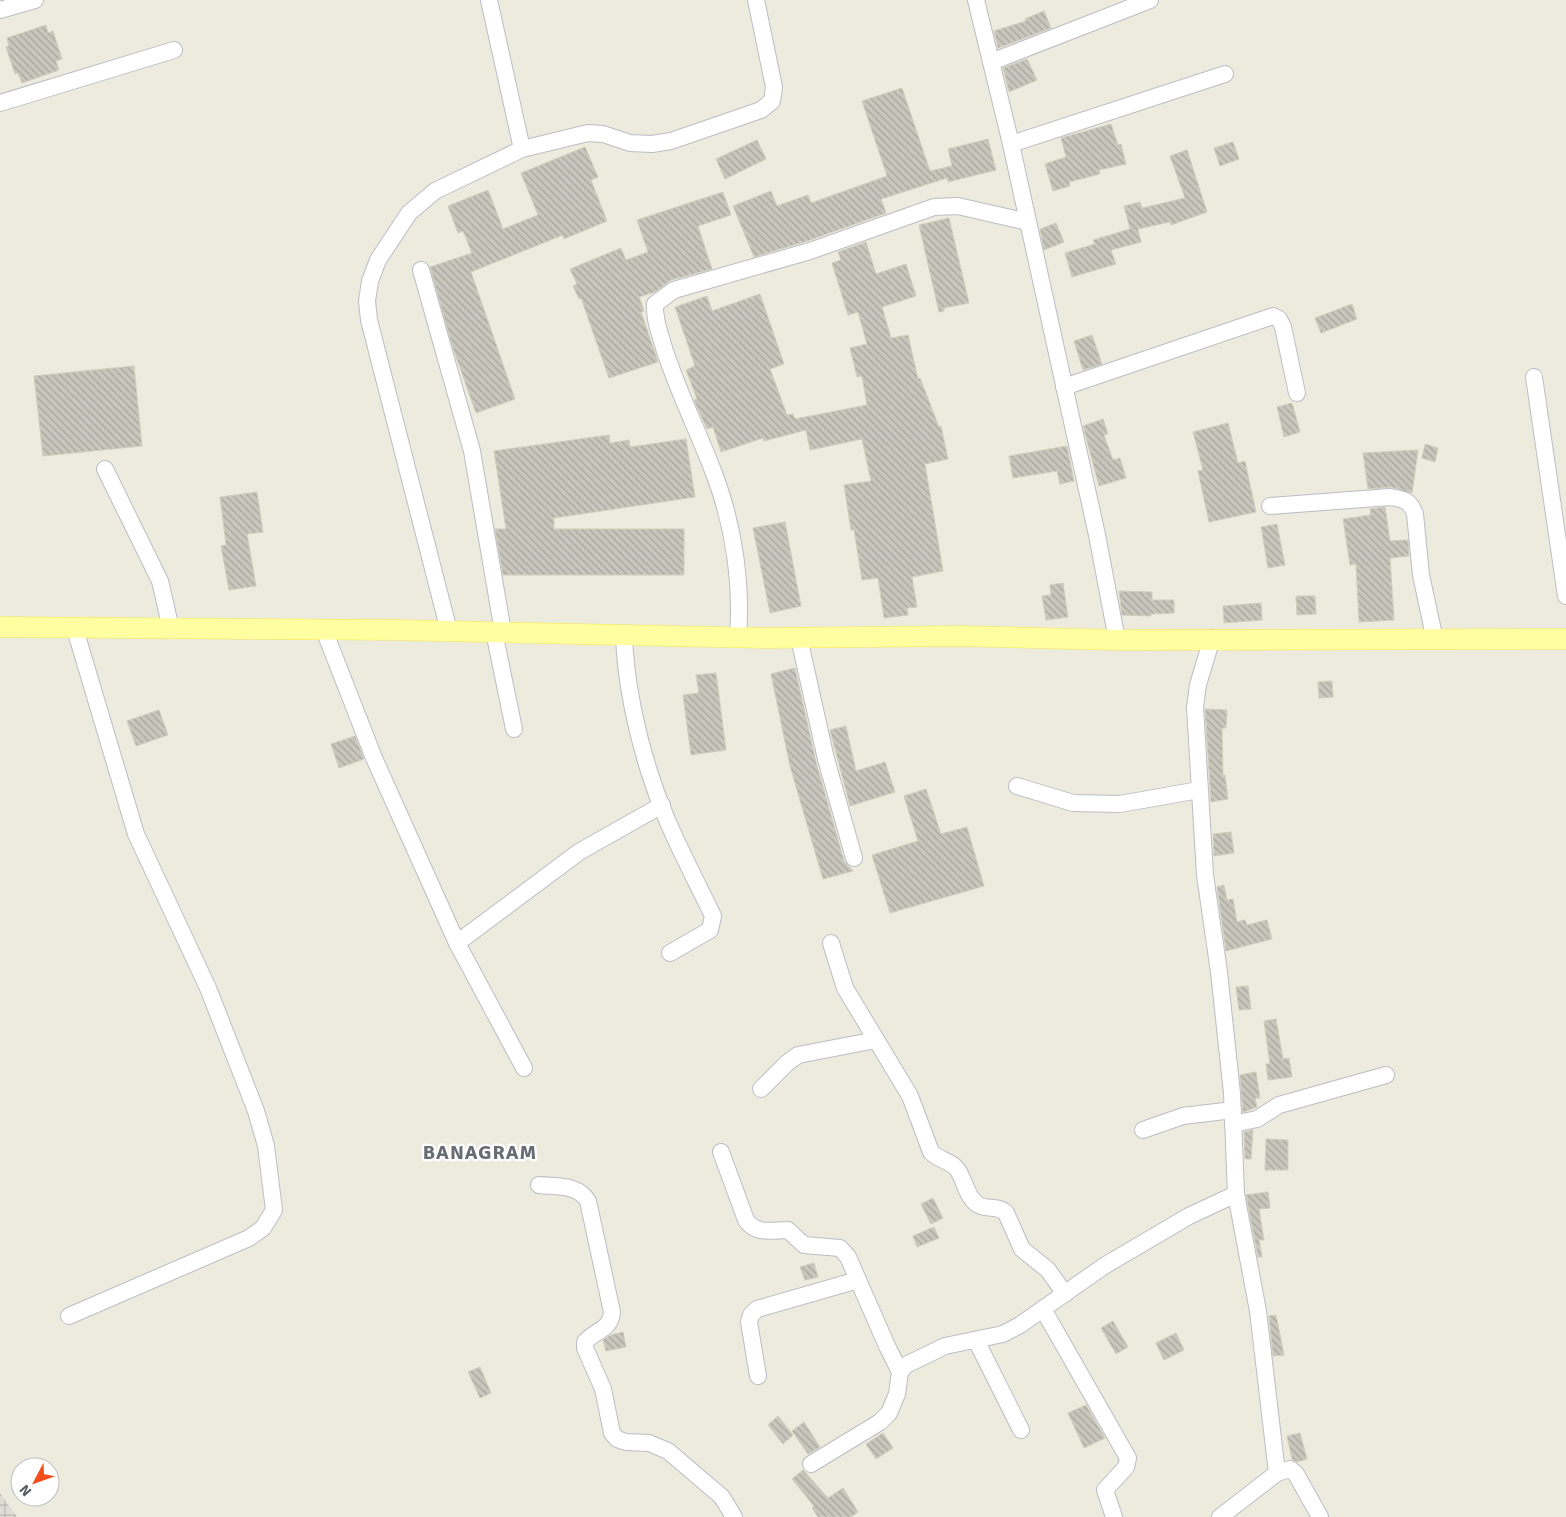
<svg xmlns="http://www.w3.org/2000/svg" width="1566" height="1517" font-family="Signika,sans-serif">
	<style>
		.industrial { fill: url(#industrial-grid) }
		.building { fill: url(#building-back-hatch); stroke: #d1cebc }
		.lines { fill: none; stroke-linecap: round; stroke-linejoin: round }
		.minor-casing { stroke: #bbbdc4; stroke-width: 18 }
		.major-casing { stroke: #fbe548; stroke-width: 21 }
		.minor { stroke: #fff; stroke-width: 16 }
		.major { stroke: #fffea0; stroke-width: 20 }
		.labels { text-anchor: middle; dominant-baseline: central; stroke-width: 4.5; stroke-linejoin: round; paint-order: stroke }
		.district-label { font-size: 20px; font-weight: bold; letter-spacing: 1px; fill: #686c73; stroke: #fff }
	</style>
	<defs>
		<pattern id="industrial-grid" width="8" height="8" patternUnits="userSpaceOnUse" patternTransform="scale(1.25)"><rect width="8" height="8" fill="#dfded6"/><path d="M0 4h8M4 0v8" fill="none" stroke="#b8b7b1"/></pattern>
		<pattern id="building-back-hatch" width="6" height="6" patternUnits="userSpaceOnUse" patternTransform="scale(1.25)"><rect width="6" height="6" fill="#c9c7bd"/><path d="M-1 5l2 2M0 0l6 6M5-1l2 2" fill="none" stroke="#a6a59d"/></pattern>
	</defs>
	<rect width="100%" height="100%" fill="#ecebde"/>
	<path class="industrial" d="M0,1493l17,24h-17z"/>
	<g class="building">
		<path d="M1044,11l7,17 -53,20 -4,-17 32,-10 -1,-2z"/>
		<path d="M46,25l2,8 5,-2 9,28 -6,2 3,9 -37,13 -4,-10 -3,1 -9,-27 3,-1 -2,-8z"/>
		<path d="M1027,59l10,21 -28,12 -6,-24z"/>
		<path d="M902,88l28,83 22,-5 -4,-17 40,-10 8,31 -48,12 -1,-4 -66,21 5,14 -79,28 -53,16 -21,-51 38,-15 6,15 31,-11 3,8 76,-27 -25,-75z"/>
		<path d="M1111,124l7,21 3,-1 5,20 -27,6 1,4 -31,8 1,4 -17,5 -8,-27 21,-7 -5,-19z"/>
		<path d="M757,140l9,19 -41,20 -9,-20z"/>
		<path d="M1233,142l6,17 -19,7 -6,-18z"/>
		<path d="M585,147l13,30 -7,3 16,41 -43,18 -1,-4 -92,37 44,127 -39,14 -24,-68 -22,-78 42,-14 -9,-22 -5,2 -10,-27 40,-16 15,39 35,-14 -17,-42z"/>
		<path d="M1187,150l20,62 -36,13 -1,-3 -32,7 3,13 -30,8 5,14 -44,13 -7,-24 30,-9 -2,-4 37,-11 -6,-23 16,-4 2,6 43,-10 -15,-42z"/>
		<path d="M723,192l8,23 -33,11 14,43 -41,11 -16,12 -16,5 5,14 -3,1 17,50 -49,16 -28,-80 -2,1 -6,-13 4,-2 -7,-15 51,-21 5,12 22,-8 -11,-32z"/>
		<path d="M949,218l20,85 -25,5v3l-5,1 -20,-87z"/>
		<path d="M1056,223l8,19 -20,8 -4,-21z"/>
		<path d="M866,242l10,32 30,-10 10,32 -34,11 9,31 17,-3 10,44 2,-1 19,49 2,-1 7,33 -23,5 18,107 -31,6 5,30 -10,1 1,7 -24,3 -6,-40 -16,2 -8,-50h-3l-7,-45 27,-4 -9,-42 -52,11 -4,-20 -42,11 -1,-3 -42,14 -8,-25 -6,2 -13,-29 3,-1 -11,-29 9,-4 -20,-59 32,-11 5,15 48,-17 24,70 -14,5 17,46 6,-1 2,5 72,-14 -5,-29 -5,1 -7,-29 17,-4 -9,-32 -10,3 -16,-52 9,-3 -3,-8z"/>
		<path d="M1352,304l5,15 -36,14 -6,-15z"/>
		<path d="M1092,335l10,29 -19,6 -9,-29z"/>
		<path d="M134,366l8,80 -99,10 -9,-80z"/>
		<path d="M1292,403l8,29 -16,5 -7,-30z"/>
		<path d="M1103,419l5,15 -4,1 9,25 7,-2 6,20 -27,8 -16,-60z"/>
		<path d="M1228,423l10,40 7,-2 11,51 -47,10 -11,-51 5,-1 -10,-38z"/>
		<path d="M609,435l1,8 19,-3 1,7 56,-8 9,58 -141,21v11h130v46h-181l-8,-46h11l-12,-78z"/>
		<path d="M1425,444l13,4 -3,14 -13,-4z"/>
		<path d="M1067,446l7,35 -14,3 -3,-13 -44,7 -4,-22z"/>
		<path d="M1418,450l-6,43 -21,-6 -23,2 -5,-36z"/>
		<path d="M257,492l6,40 -16,2 9,52 -27,4 -8,-44 5,-1 -6,-48z"/>
		<path d="M1385,507l5,34 18,-1 1,16 -19,2 4,62 -35,2 -3,-58 -6,1 -7,-46 28,-4 -1,-6z"/>
		<path d="M785,522l16,84 -31,7 -17,-85z"/>
		<path d="M1277,524l8,41 -17,3 -7,-41z"/>
		<path d="M1063,583l5,34 -22,3 -4,-24 9,-1 -1,-10z"/>
		<path d="M1119,591l33,1v8h22v13l-23,1v2l-29,-1z"/>
		<path d="M1296,596h19l1,18 -19,1z"/>
		<path d="M1261,603l1,17 -38,3 -1,-17z"/>
		<path d="M795,668l21,94 28,99 9,10 -30,8 -33,-113 -19,-92z"/>
		<path d="M716,673l10,77 -35,5 -8,-60 16,-2 -3,-18z"/>
		<path d="M1332,681l1,16 -14,1 -1,-16z"/>
		<path d="M1205,709l22,1 -1,18h-4l1,48 2,-1 3,24 -17,3z"/>
		<path d="M159,710l9,25 -32,11 -9,-25z"/>
		<path d="M846,726l10,45 29,-9 10,30 -45,14 -20,-76z"/>
		<path d="M355,736l9,23 -25,9 -8,-24z"/>
		<path d="M926,789l15,45 26,-7 17,59 -94,27 -18,-58 46,-14 -14,-45z"/>
		<path d="M1231,832l3,21 -20,3 -1,-22z"/>
		<path d="M1224,885l3,15 6,-1 4,23 8,-2 2,5 20,-5 5,19 -46,12 -9,-64z"/>
		<path d="M1248,986l3,23 -12,1 -3,-23z"/>
		<path d="M1276,1019l7,40 6,-1 3,19 -24,3 -2,-16h4l-6,-43z"/>
		<path d="M1256,1072l4,26h-5l2,9 -14,5 -3,-37z"/>
		<path d="M1253,1130l-2,29h-6l-1,-27z"/>
		<path d="M1266,1139l22,1v30h-23z"/>
		<path d="M1268,1192l2,16 -11,1 5,31h-5l3,17h-4l-12,-62z"/>
		<path d="M933,1198l10,20 -12,6 -10,-20z"/>
		<path d="M934,1227l5,11 -22,9 -4,-11z"/>
		<path d="M814,1263l4,14 -13,3 -5,-13z"/>
		<path d="M1276,1315l8,40 -11,1 -4,-40z"/>
		<path d="M1113,1321l15,26 -12,7 -15,-26z"/>
		<path d="M623,1332l3,15 -20,4 -3,-11 8,-5z"/>
		<path d="M1176,1333l8,17 -20,10 -8,-17z"/>
		<path d="M480,1367l11,26 -11,5 -12,-26z"/>
		<path d="M1086,1405l19,33 -21,10 -16,-35z"/>
		<path d="M778,1416l15,19 -10,9 -15,-19z"/>
		<path d="M804,1422l16,25 -12,7 -16,-23z"/>
		<path d="M883,1433l10,15 -17,11 -10,-15z"/>
		<path d="M1300,1433l7,26 -10,3 -5,-3 -5,-23z"/>
		<path d="M803,1470l25,28 15,-10 15,24 -7,5h-33l-6,-9 2,-2 -22,-27z"/>
	</g>
	<g class="lines">
		<defs>
			<g id="minor">
				<path d="M489,0l33,149"/>
				<path d="M976,0l35,144 86,391 20,105"/>
				<path d="M0,10l35,-10"/>
				<path d="M991,62l159,-62"/>
				<path d="M0,103l174,-53"/>
				<path d="M1011,144l214,-70"/>
				<path d="M421,270l51,181 31,181"/>
				<path d="M1534,377l32,219"/>
				<path d="M1064,387l209,-71 6,3 4,8 14,66"/>
				<path d="M105,469l55,112 11,48"/>
				<path d="M1270,506l120,-9c13,2 20,3 25,17l6,61 14,65"/>
				<path d="M324,630l50,128 83,185 67,125"/>
				<path d="M449,631l-80,-311 -2,-19 3,-20 8,-21 31,-47 26,-22 87,-42 66,-16 15,1 27,9 22,1 19,-3 90,-31 11,-9 2,-14 -18,-87"/>
				<path d="M494,632l20,97"/>
				<path d="M624,634c1,46 13,102 28,146 15,47 40,92 61,136l-3,14 -40,23"/>
				<path d="M738,637c4,-53 -4,-110 -23,-161 -16,-43 -37,-84 -51,-128 -4,-15 -10,-28 -9,-44l19,-14 136,-39 124,-44 24,-1 70,16"/>
				<path d="M799,638l27,121 28,99"/>
				<path d="M1212,638l-14,47 -3,22 10,168 14,97 13,121 4,101 22,117 19,162 -57,44"/>
				<path d="M1017,786l56,17 47,1 79,-14"/>
				<path d="M457,943l122,-91 83,-47"/>
				<path d="M831,943l14,45 65,108 21,56c8,8 20,9 26,17 8,11 9,27 20,35 9,7 20,0 29,9l16,36 26,21 17,24"/>
				<path d="M761,1089l26,-26 11,-8 78,-15"/>
				<path d="M1233,1124l24,-5 22,-14 107,-30"/>
				<path d="M1143,1130l40,-14 50,-6"/>
				<path d="M721,1152l25,68c10,15 26,10 42,10l16,15 36,3 8,9 39,89 13,26"/>
				<path d="M539,1185c19,2 38,-1 49,16l24,111c-1,18 -17,18 -27,30v6l18,41 9,44 5,6 9,3 23,1 19,8 54,46 12,20"/>
				<path d="M1043,1309l85,149 -2,9 -21,23 9,27"/>
				<path d="M69,1316l180,-78 14,-10 11,-18 -8,-64 -10,-35 -48,-123 -72,-154 -61,-205"/>
				<path d="M976,1340l45,90"/>
				<path d="M758,1376l-9,-54 2,-7 6,-6 101,-29"/>
				<path d="M811,1464l69,-42 9,-9 8,-19 3,-22 6,-7 39,-19 58,-12 17,-9 84,-59 85,-50 47,-22"/>
				<path d="M1277,1473l13,-4 6,5 24,43"/>
			</g>
			<path id="major" d="M0,627l398,3 368,8 196,-2 155,4 449,-1"/>
		</defs>
		<use href="#minor" class="minor-casing"/>
		<use href="#major" class="major-casing"/>
		<use href="#minor" class="minor"/>
		<use href="#major" class="major"/>
	</g>
	<g class="labels">
		<g class="district-label">
			<text x="480" y="1152">BANAGRAM</text>
		</g>
	</g>
	<g transform="translate(35 1482) rotate(229)"><circle r="24" fill="#ffffff" stroke="#bcbdc0"/>
	<path d="M0-4L9 19L0 12L-9 19Z" fill="#f54e1b"/>
	<text y="-8" font-size="14" font-weight="bold" text-anchor="middle" fill="#575a61">N</text>
	</g>
</svg>
